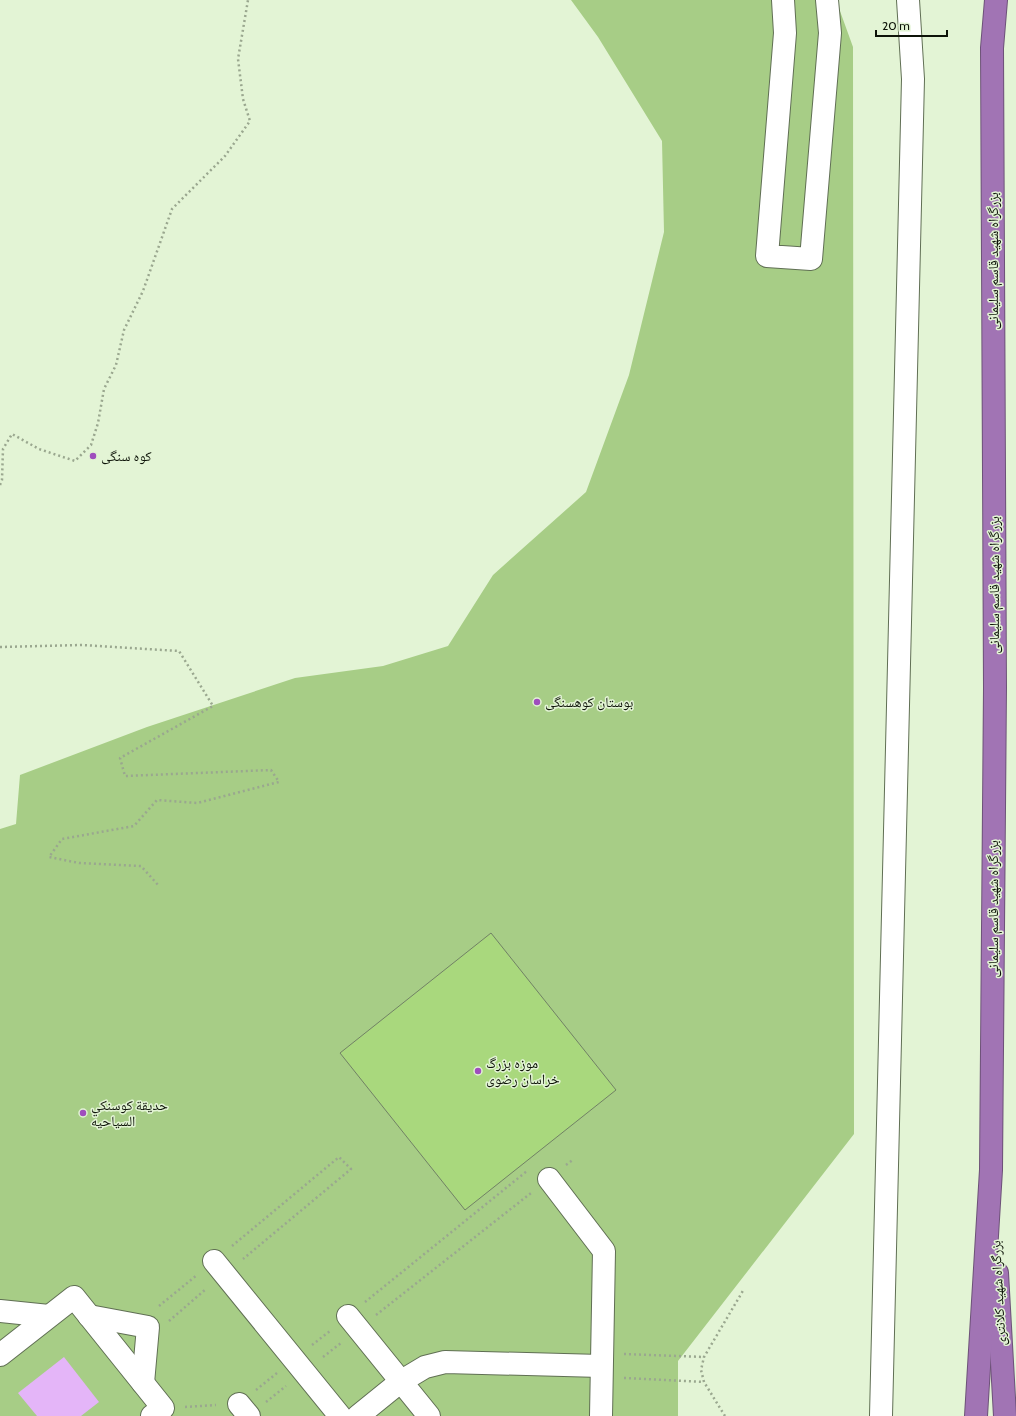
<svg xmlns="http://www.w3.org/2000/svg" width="1016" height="1416" font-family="Cabin,'Noto Naskh Arabic',sans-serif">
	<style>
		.green { fill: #a7cd86 }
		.water { fill: #e4b5f8 }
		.building { fill: #a9d87d; stroke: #718165 }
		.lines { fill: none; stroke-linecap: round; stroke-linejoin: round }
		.street-casing { stroke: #606f54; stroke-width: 24 }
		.highway-casing { stroke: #6d5278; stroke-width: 24 }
		.path { stroke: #9aa78f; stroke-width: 2.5; stroke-dasharray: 2 3; stroke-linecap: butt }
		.street { stroke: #fff; stroke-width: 22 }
		.highway { stroke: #a174b4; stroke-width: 22 }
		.poi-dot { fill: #9f4ebd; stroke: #e3f4d5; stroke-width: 1.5 }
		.labels { text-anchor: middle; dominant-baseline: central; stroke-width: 3; stroke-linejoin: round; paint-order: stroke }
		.street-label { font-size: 14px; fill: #0d1308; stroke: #e3f4d5 }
		.poi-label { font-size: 14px; fill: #0d1308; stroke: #e3f4d5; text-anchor: start }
	</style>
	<rect width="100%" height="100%" fill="#e3f4d5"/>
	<path class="green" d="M571,0h265l17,47 1,1087 -176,227v55h-678v-587l16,-5 4,-49 127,-48 148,-49 88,-12 65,-20 45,-71 93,-83 43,-117 35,-143 -2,-91 -64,-104z"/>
	<path class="water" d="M64,1357l35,45 -18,14h-44l-19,-23z"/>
	<path class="building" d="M491,933l125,157 -151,120 -125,-157z"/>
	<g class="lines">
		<defs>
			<g id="street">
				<path d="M783,0l2,33 -18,223 44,3 19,-226 -3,-33"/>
				<path d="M549,1179l55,72 -3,165"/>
				<path d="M214,1261l126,155"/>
				<path d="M0,1311l49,5"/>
				<path d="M89,1316l59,11 -5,56"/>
				<path d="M348,1316l81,100"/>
				<path d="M0,1355l74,-58 89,111 -11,8"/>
				<path d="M239,1404l10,12"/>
				<path d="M358,1416l42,-34 25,-15 20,-5 156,4"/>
				<path d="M881,1416l32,-1337 -5,-79"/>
			</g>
			<g id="highway">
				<path d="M997,1273l8,143"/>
				<path d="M976,1416l15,-246 4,-483 -3,-639 4,-48"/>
			</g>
		</defs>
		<use href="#street" class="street-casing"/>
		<use href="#highway" class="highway-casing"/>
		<g class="path">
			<path d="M0,485l2,-5 1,-31 9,-15 27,15 36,12 16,-16 7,-22 6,-34 12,-24 8,-35 19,-39 29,-82 53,-53 25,-35 -7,-22 -5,-40 10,-59"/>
			<path d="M0,647l82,-2 97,6 34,55 -93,52 5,18 146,-6 8,12 -82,21 -40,-3 -23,26 -72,13 -13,18 30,6 62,3 18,20"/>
			<path d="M566,1165l8,-6"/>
			<path d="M232,1246l107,-89 12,12 -108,90"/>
			<path d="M365,1302l162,-131"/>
			<path d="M159,1306l38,-31"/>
			<path d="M376,1315l155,-122"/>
			<path d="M169,1321l37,-32"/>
			<path d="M312,1345l18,-14"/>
			<path d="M624,1354l80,3"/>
			<path d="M323,1357l18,-14"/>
			<path d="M624,1378l80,4"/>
			<path d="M256,1390l21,-17"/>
			<path d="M266,1402l20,-16"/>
			<path d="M185,1407l31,-2"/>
			<path d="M725,1416l-21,-34 -3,-12 3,-13 40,-68"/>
		</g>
		<use href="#street" class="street"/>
		<use href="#highway" class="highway"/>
	</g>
	<g class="poi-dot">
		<circle cx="93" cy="456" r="4"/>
		<circle cx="537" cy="702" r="4"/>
		<circle cx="478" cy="1071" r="4"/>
		<circle cx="83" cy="1113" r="4"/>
	</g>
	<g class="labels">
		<g class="street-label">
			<text transform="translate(993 261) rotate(-90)">بزرگراه شهید قاسم سلیمانی</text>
			<text transform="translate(994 585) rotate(-90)">بزرگراه شهید قاسم سلیمانی</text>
			<text transform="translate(993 909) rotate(-90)">بزرگراه شهید قاسم سلیمانی</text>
			<text transform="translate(998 1293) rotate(-93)">بزرگراه شهید کلانتری</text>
		</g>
		<g class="poi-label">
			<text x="101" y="456">کوه سنگی</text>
			<text x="545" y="702">بوستان کوهسنگی</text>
			<text x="486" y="1063">موزه بزرگ<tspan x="486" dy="16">خراسان رضوی</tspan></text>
			<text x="91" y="1105">حديقة كوسنكي<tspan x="91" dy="16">السياحيه</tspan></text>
		</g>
	</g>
	<path d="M876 30v6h71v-6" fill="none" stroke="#0d1308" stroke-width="2"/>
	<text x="882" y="30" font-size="12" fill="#0d1308" stroke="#e3f4d5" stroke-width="3" paint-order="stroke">20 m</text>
</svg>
